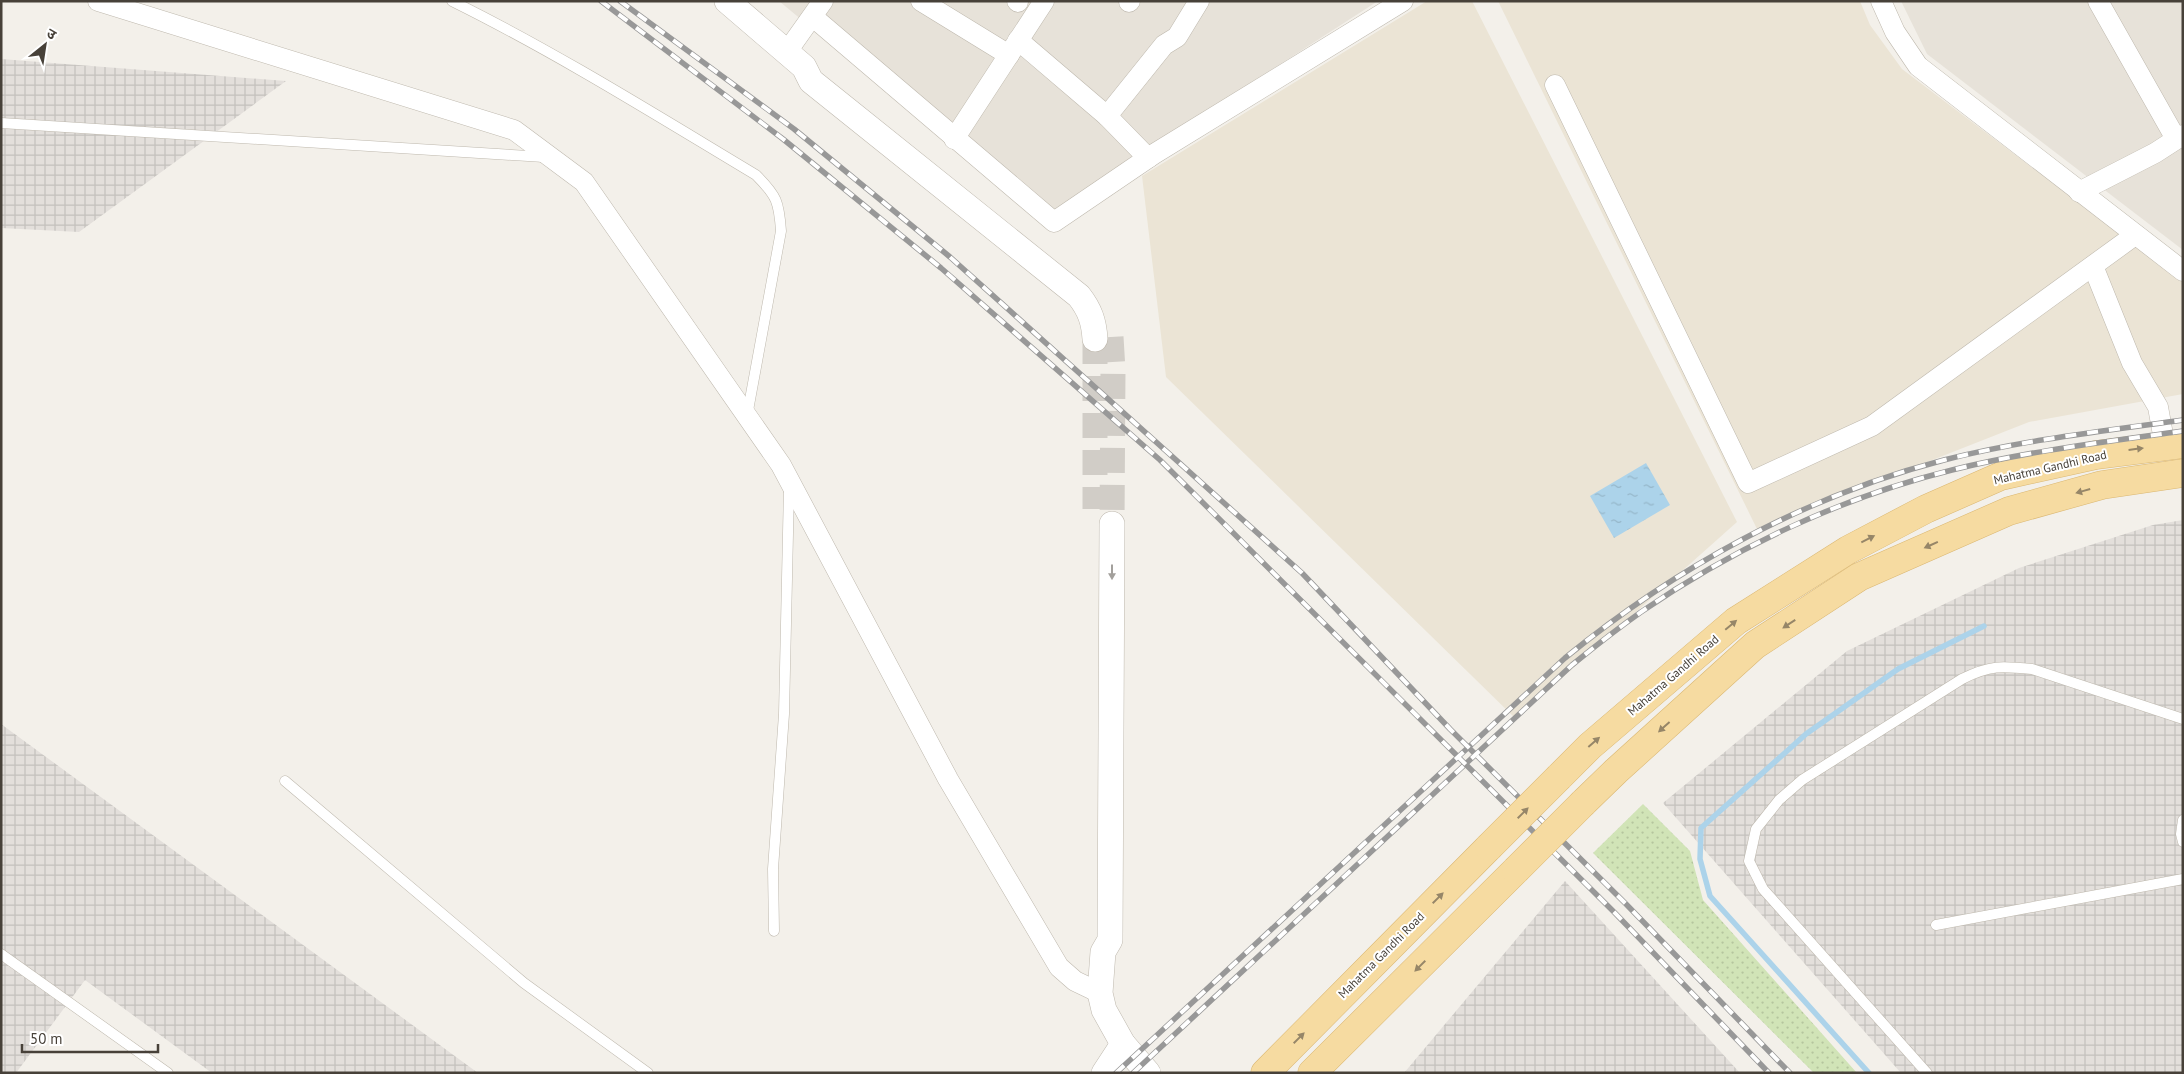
<svg xmlns="http://www.w3.org/2000/svg" width="2184" height="1074" font-family="'PT Sans','Noto Sans Devanagari',sans-serif">
	<style>
		.residential { fill: #e7e2d9 }
		.industrial { fill: url(#industrial-grid) }
		.education { fill: #ebe4d5 }
		.grass { fill: url(#grass-dots) }
		.water { fill: url(#water-ripples) }
		.lines { fill: none; stroke-linecap: round; stroke-linejoin: round }
		.stream { stroke: #acd3ea; stroke-width: 5.5 }
		.tertiary-tunnel { stroke: #d1cdc7; stroke-width: 25; stroke-dasharray: 25 12; stroke-linecap: butt }
		.service-casing { stroke: #beb8ad; stroke-width: 11 }
		.minor-casing { stroke: #beb8ad; stroke-width: 21 }
		.tertiary-casing { stroke: #beb8ad; stroke-width: 26 }
		.primary-casing { stroke: #dab772; stroke-width: 29 }
		.service { stroke: #fff; stroke-width: 10 }
		.minor { stroke: #fff; stroke-width: 20 }
		.tertiary { stroke: #fff; stroke-width: 25 }
		.primary { stroke: #f6dba1; stroke-width: 28 }
		.rail-casing { stroke: #989898; stroke-width: 5.5 }
		.rail { stroke: #fff; stroke-width: 4; stroke-dasharray: 11; stroke-linecap: butt }
		.primary-bridge-casing { stroke: #dab772; stroke-width: 29; stroke-linecap: butt }
		.primary-bridge { stroke: #f6dba1; stroke-width: 28 }
		.oneway { fill: #968668 }
		.oneway2 { fill: #a3a09c }
		.labels { text-anchor: middle; dominant-baseline: central; stroke-width: 4; stroke-linejoin: round; paint-order: stroke }
		.street-label { font-size: 12px; fill: #474139; stroke: #fff }
	</style>
	<defs>
		<pattern id="industrial-grid" width="8" height="8" patternUnits="userSpaceOnUse" patternTransform="scale(1.25)"><rect width="8" height="8" fill="#e3dfdb"/><path d="M0 4h8M4 0v8" fill="none" stroke="#c4c1bd"/></pattern>
		<pattern id="grass-dots" width="8" height="8" patternUnits="userSpaceOnUse" patternTransform="scale(1.25)"><rect width="8" height="8" fill="#d1e4b7"/><path d="M2 2h.1M6 6h.1" fill="none" stroke="#b5c59e" stroke-width="1.8" stroke-linecap="round"/></pattern>
		<pattern id="water-ripples" width="26" height="14" patternUnits="userSpaceOnUse" patternTransform="scale(1.25)"><rect width="26" height="14" fill="#acd3ea"/><path d="M2 4q2-2 4 0t4 0M15 11q2-2 4 0t4 0" fill="none" stroke="#95b6c9"/></pattern>
	</defs>
	<rect width="100%" height="100%" fill="#f3f0ea"/>
	<g class="residential">
		<path d="M779,1h599l-337,218z"/>
		<path d="M1901,1h282v249l-256,-196z"/>
	</g>
	<g class="industrial">
		<path d="M1,59l285,22 -207,151 -78,-4z"/>
		<path d="M2183,520v553h-282l-238,-270 184,-152 172,-83 134,-43z"/>
		<path d="M1,724l477,349h-266l-127,-93 -69,93h-15z"/>
		<path d="M1565,881l175,192h-336z"/>
	</g>
	<g class="education">
		<path d="M1427,1h45l265,521 -221,197 -350,-342 -24,-201z"/>
		<path d="M1498,1h362l10,24 32,44 281,213v112l-154,28 -272,107z"/>
	</g>
	<path class="grass" d="M1643,804l47,47 13,49 154,173h-43l-221,-220z"/>
	<path class="water" d="M1646,463l24,42 -56,33 -24,-42z"/>
	<g class="lines">
		<path class="stream" d="M1869,1073l-159,-177 -10,-37 1,-31 105,-94 92,-65 86,-43"/>
		<g class="tertiary-tunnel">
			<path d="M1111,337l2,33 -1,154"/>
			<path d="M1095,339v170"/>
		</g>
		<defs>
			<g id="service">
				<path d="M452,1c105,52 204,114 304,174 21,21 23,27 25,56l-34,185"/>
				<path d="M1,123l543,34"/>
				<path d="M285,781l239,202 124,90"/>
				<path d="M2183,820l-2,14 2,8"/>
				<path d="M1936,925l247,-46"/>
				<path d="M774,931l-1,-62 11,-155 5,-226"/>
				<path d="M1,954l167,119"/>
				<path d="M1927,1073l-164,-184 -14,-28 7,-32 23,-29 23,-20 160,-101c28,-14 39,-13 70,-10l151,50"/>
			</g>
			<g id="minor">
				<path d="M98,1l416,129 70,52 197,283 167,314 111,188 16,14 25,12"/>
				<path d="M921,1l88,54"/>
				<path d="M1017,1l1,1"/>
				<path d="M1881,1l14,31 23,34 265,205"/>
				<path d="M2098,1l78,138"/>
				<path d="M1129,2l1,-1"/>
				<path d="M813,17l241,205 100,-68 249,-153"/>
				<path d="M1018,40l89,76 41,42"/>
				<path d="M786,53l37,-52"/>
				<path d="M1555,85l193,398 124,-57 263,-191"/>
				<path d="M1107,116l57,-71 13,-8 22,-36"/>
				<path d="M954,139l90,-138"/>
				<path d="M2079,192l76,-39 28,-18"/>
				<path d="M2093,266l39,97 26,44 7,39"/>
			</g>
			<g id="tertiary">
				<path d="M727,1l77,66 7,14 268,215c11,14 15,26 16,43"/>
				<path d="M1112,524l-2,416 -7,12 -3,41 4,17 19,34 25,29"/>
				<path d="M1104,1073l19,-29"/>
			</g>
			<g id="primary">
				<path d="M1559,777l31,-31 146,-125 112,-71 78,-41 75,-33 95,-21 87,-11"/>
				<path d="M1583,803l33,-32 139,-126 104,-68 150,-66 93,-26 81,-12"/>
				<path d="M1265,1073l224,-226"/>
				<path d="M1312,1073l204,-203"/>
			</g>
		</defs>
		<use href="#service" class="service-casing"/>
		<use href="#minor" class="minor-casing"/>
		<use href="#tertiary" class="tertiary-casing"/>
		<use href="#primary" class="primary-casing"/>
		<use href="#service" class="service"/>
		<use href="#minor" class="minor"/>
		<use href="#tertiary" class="tertiary"/>
		<use href="#primary" class="primary"/>
		<defs>
			<g id="rail">
				<path d="M601,1l182,138 158,129 219,192 454,452 155,161"/>
				<path d="M620,1l174,128 156,128 352,316 148,156 175,174 165,170"/>
				<path d="M1116,1073l449,-415c110,-90 240,-162 379,-198 79,-20 159,-29 239,-40"/>
				<path d="M1133,1073l439,-408c22,-18 45,-36 69,-53 93,-64 201,-115 311,-142 76,-19 153,-28 231,-39"/>
			</g>
		</defs>
		<use href="#rail" class="rail-casing"/>
		<use href="#rail" class="rail"/>
		<defs>
			<g id="primary-bridge">
				<path d="M1489,847l70,-70"/>
				<path d="M1516,870l67,-67"/>
			</g>
		</defs>
		<use href="#primary-bridge" class="primary-bridge-casing"/>
		<use href="#primary-bridge" class="primary-bridge"/>
	</g>
	<defs><path id="oneway-solid" d="M-6-.8H1V-3.2L6.5 0L1 3.2V.8H-6Z" transform="scale(1.25)"/></defs>
	<g class="oneway">
		<use href="#oneway-solid" transform="translate(2136 449) rotate(-7)"/>
		<use href="#oneway-solid" transform="translate(2083 491) rotate(164)"/>
		<use href="#oneway-solid" transform="translate(1868 539) rotate(-27)"/>
		<use href="#oneway-solid" transform="translate(1931 545) rotate(156)"/>
		<use href="#oneway-solid" transform="translate(1789 624) rotate(147)"/>
		<use href="#oneway-solid" transform="translate(1731 625) rotate(-40)"/>
		<use href="#oneway-solid" transform="translate(1664 727) rotate(138)"/>
		<use href="#oneway-solid" transform="translate(1594 742) rotate(-41)"/>
		<use href="#oneway-solid" transform="translate(1523 813) rotate(-45)"/>
		<use href="#oneway-solid" transform="translate(1438 898) rotate(-45)"/>
		<use href="#oneway-solid" transform="translate(1420 966) rotate(135)"/>
		<use href="#oneway-solid" transform="translate(1299 1038) rotate(-45)"/>
	</g>
	<use class="oneway2" href="#oneway-solid" transform="translate(1112 572) rotate(90)"/>
	<g class="labels">
		<g class="street-label">
			<text transform="translate(2050 467) rotate(-13)">Mahatma Gandhi Road</text>
			<text transform="translate(1673 675) rotate(-41)">Mahatma Gandhi Road</text>
			<text transform="translate(1381 955) rotate(-45)">Mahatma Gandhi Road</text>
		</g>
	</g>
	<rect width="2184" height="1074" fill="none" stroke="#474139" stroke-width="5"/>
	<g transform="translate(45 45) rotate(30)" stroke="#ffffff" stroke-width="4" paint-order="stroke">
	<path d="M0-4L9 19L0 12L-9 19Z" fill="#474139"/>
	<text y="-8" font-size="14" font-weight="bold" text-anchor="middle" fill="#474139">उ</text>
	</g>
	<path d="M22 1044v8h136v-8" fill="none" stroke="#474139" stroke-width="2.5"/>
	<text x="30" y="1044" font-size="15" fill="#474139" stroke="#ffffff" stroke-width="4" paint-order="stroke">50 m</text>
</svg>
